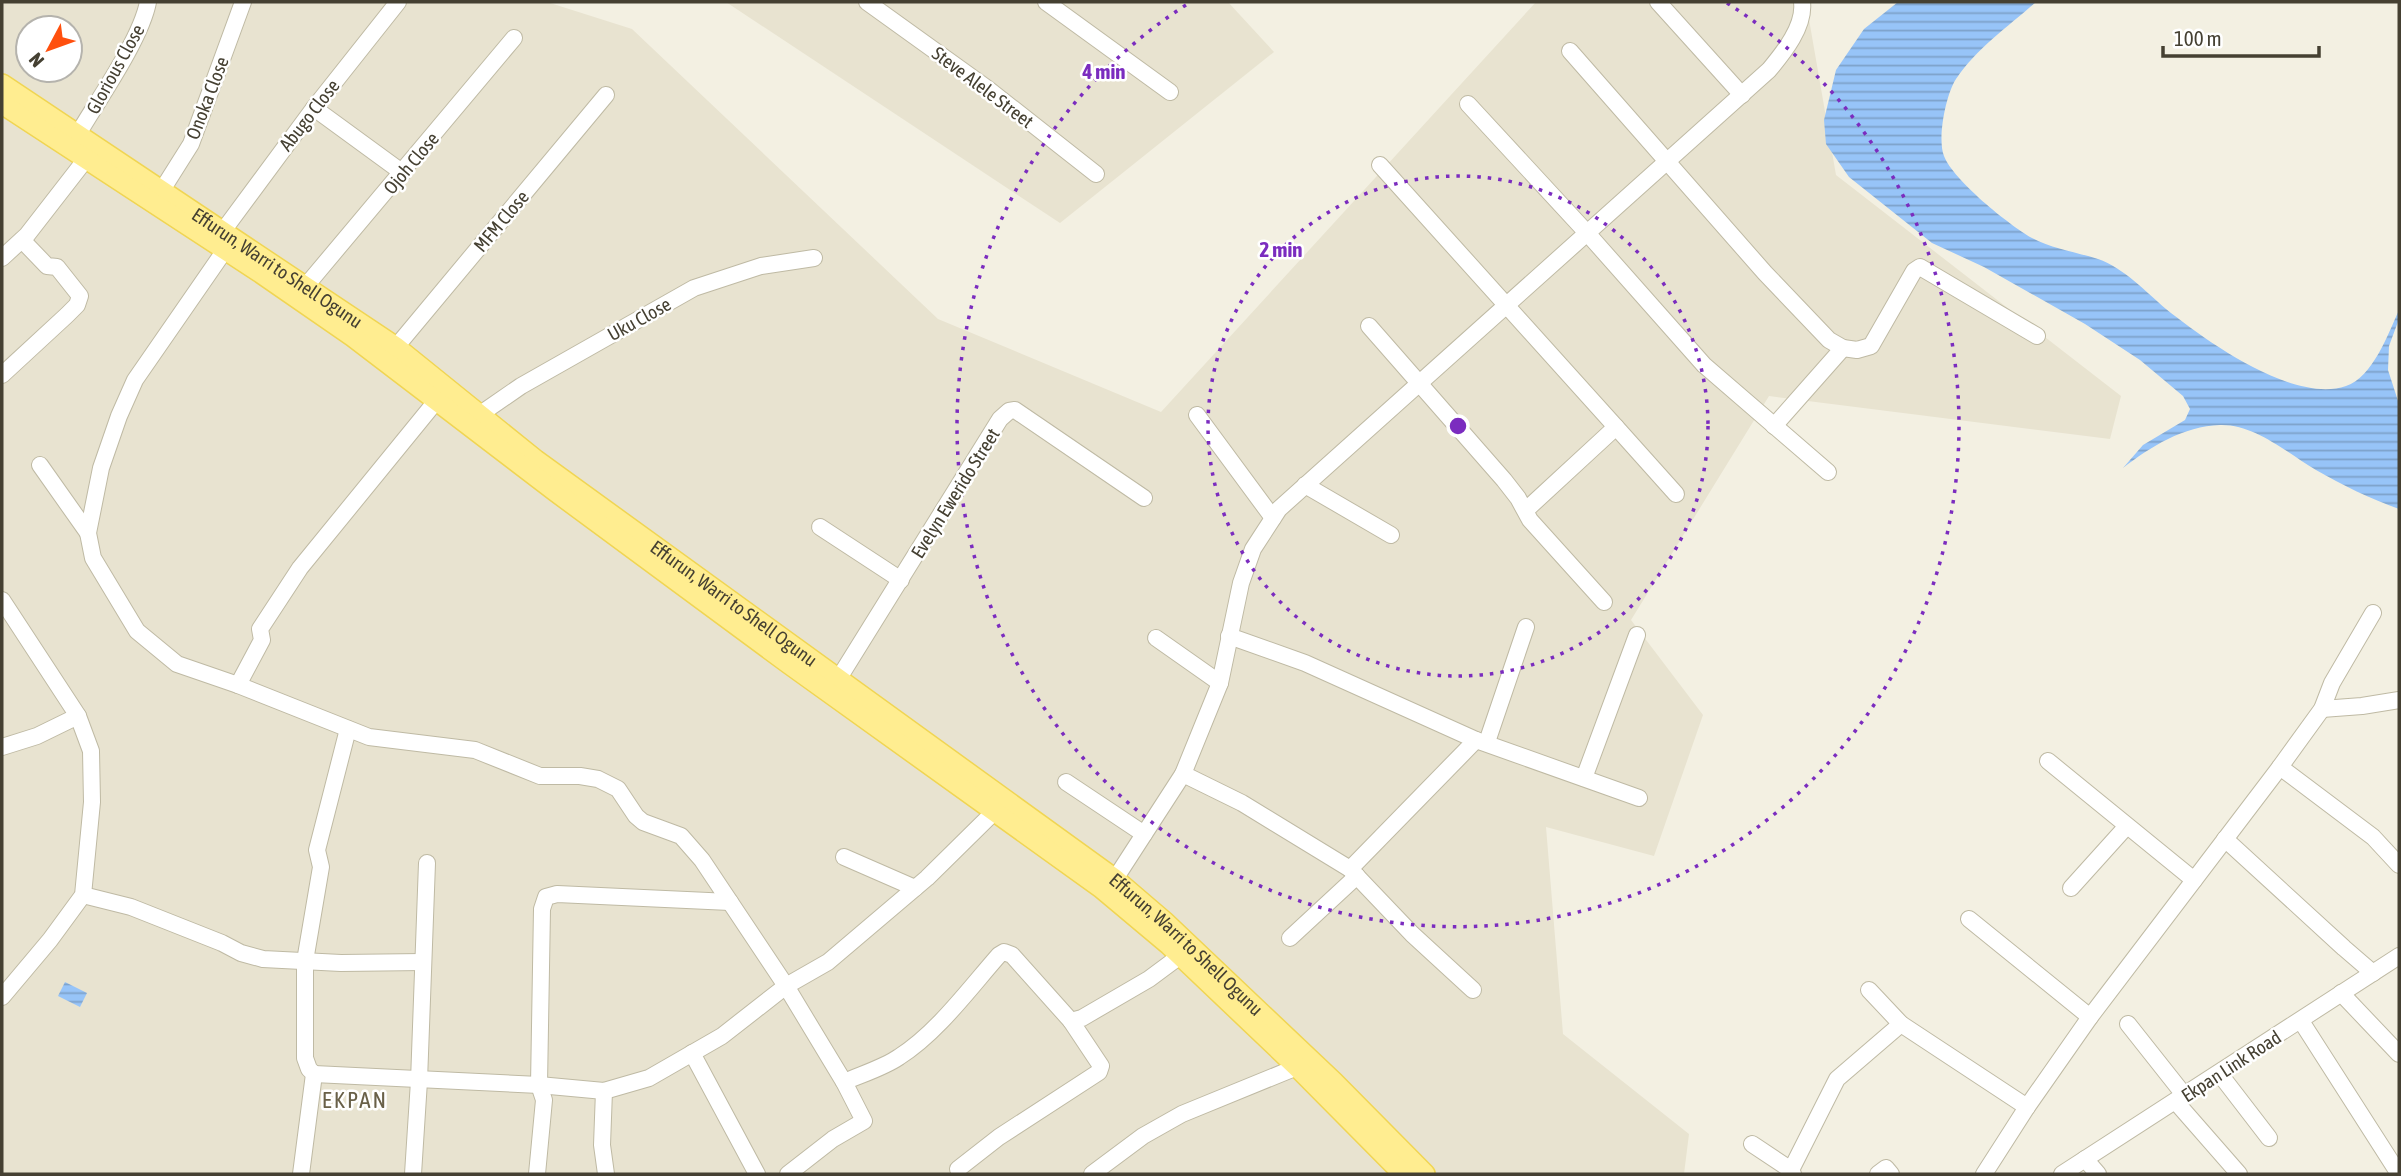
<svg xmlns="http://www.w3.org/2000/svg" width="2401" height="1176" font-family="'Asap Condensed',sans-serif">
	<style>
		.residential { fill: #e8e3d0; fill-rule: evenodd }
		.water { fill: url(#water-rules) }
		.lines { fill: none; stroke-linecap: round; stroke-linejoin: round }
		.minor-casing { stroke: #bfbaa4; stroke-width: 18 }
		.major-casing { stroke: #f0d553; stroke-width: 22 }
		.minor { stroke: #fff; stroke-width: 16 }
		.major { stroke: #ffed90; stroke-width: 19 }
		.ring { fill: none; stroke: #7b2cbf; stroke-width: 3.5; stroke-dasharray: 3.5 7 }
		.labels { text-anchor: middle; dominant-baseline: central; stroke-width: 5; stroke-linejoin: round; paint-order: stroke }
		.street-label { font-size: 19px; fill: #454032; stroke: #fff }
		.quarter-label { font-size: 23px; letter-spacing: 2px; fill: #696048; stroke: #fff }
		.centre { fill: #7b2cbf; stroke: #fff; stroke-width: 3.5 }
		.ring-label { font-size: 21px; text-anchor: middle; font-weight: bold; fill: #7b2cbf; stroke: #fff; stroke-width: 5; stroke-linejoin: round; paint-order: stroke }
	</style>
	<defs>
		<pattern id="water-rules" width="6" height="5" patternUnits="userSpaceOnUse" patternTransform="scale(1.75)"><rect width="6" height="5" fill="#97c4f8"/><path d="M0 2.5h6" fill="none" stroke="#7da1c9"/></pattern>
	</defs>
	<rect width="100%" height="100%" fill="#f3f0e2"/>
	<g class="residential">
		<path d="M2,2h545l85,27 306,290 223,93 375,-410h270l30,173 285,221 -11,43 -341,-43 -138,224 72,95 -49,141 -108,-29 17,207 126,100 -5,40h-1682zM28,28h42v42h-42z"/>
		<path d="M726,2h502l46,50 -214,171z"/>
	</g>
	<g class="water">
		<path d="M1898,2h138c-27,24 -59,46 -80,77 -10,15 -19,60 -12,77 9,24 65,69 88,82 21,11 44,14 66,21 26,9 48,33 68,50 39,31 127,95 180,77 27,-9 42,-52 53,-76v9l-10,27 -1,24 11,34v105c-28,-10 -57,-24 -83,-39 -29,-17 -61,-46 -96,-45 -36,1 -70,22 -97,43l20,-23 42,-25 5,-11 -7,-13 -43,-36 -55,-36 -101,-57 -52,-24 -83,-66 -23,-33 -2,-24 12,-50 28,-41z"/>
		<path d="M65,982l22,11 -7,14 -22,-11z"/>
	</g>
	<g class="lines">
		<defs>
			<g id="minor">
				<path d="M867,2l121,87 108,85"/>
				<path d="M1046,2l124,90"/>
				<path d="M1658,2l84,93"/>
				<path d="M1570,51l195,222 64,67 14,8 14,2 14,-4 43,-75 6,-4 117,69"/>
				<path d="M1468,104l120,130 116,131 124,107"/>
				<path d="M314,108l89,65"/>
				<path d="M78,134c20,-34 63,-95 70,-132"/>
				<path d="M1380,165l236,262 -90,83"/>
				<path d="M162,190l29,-46 52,-142"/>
				<path d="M223,231l91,-123 84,-106"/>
				<path d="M225,250l-90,130 -16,36 -18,52 -13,65 5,25 44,73 40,33 61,21 131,52 106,13 65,26h40l18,3 20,10 18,27 7,6 38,14 21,24 84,126 58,96 20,39 -31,18 -45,35"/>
				<path d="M2,258l25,-23 66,-85"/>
				<path d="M305,287l209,-249"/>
				<path d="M1369,326l135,154 14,18 12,22 74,82"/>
				<path d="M396,347l210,-252"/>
				<path d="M2,375l65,-60 10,-10 3,-9 -23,-29 -10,-1 -25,-26"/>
				<path d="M479,415l42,-29 173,-98 67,-22 53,-8"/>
				<path d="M1197,415l76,103"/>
				<path d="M1774,426l69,-78"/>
				<path d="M1616,427l60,67"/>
				<path d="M40,465l48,68"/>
				<path d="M1305,485l86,50"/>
				<path d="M820,527l81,53"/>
				<path d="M2,600l76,116 13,35 1,51 -9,93 -33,45 -48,57"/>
				<path d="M1229,636l76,27 171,77 163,58"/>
				<path d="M1156,638l64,45"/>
				<path d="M839,678l161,-259 9,-8 6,-1 129,88"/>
				<path d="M238,685l24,-45 -2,-11 40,-61 137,-168"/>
				<path d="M2322,709l40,-3 37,-6"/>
				<path d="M1487,742l39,-115"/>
				<path d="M2,747l35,-11 41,-20"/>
				<path d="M2048,761l146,119"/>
				<path d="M2280,767l93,70 26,28"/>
				<path d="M1183,774l59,29 108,66 62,65 61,56"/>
				<path d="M1584,778l53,-143"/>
				<path d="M1066,782l78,52"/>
				<path d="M2225,839l119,109 29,25"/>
				<path d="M844,857l71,31"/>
				<path d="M1350,869l126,-129"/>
				<path d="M1115,879l68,-105 37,-91 21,-100 12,-34 26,-40 490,-439c15,-18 36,-44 33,-68"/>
				<path d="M2071,888l55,-61"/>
				<path d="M83,895l48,12 91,36 19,10 22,6 78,4 82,-1"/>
				<path d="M1969,919l121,98"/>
				<path d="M1290,938l67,-62"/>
				<path d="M1869,990l32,34 126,83"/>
				<path d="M2341,993l58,61"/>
				<path d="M2301,1021l98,153"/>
				<path d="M2128,1024l57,72"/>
				<path d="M692,1053l65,121"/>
				<path d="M2219,1073l50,65"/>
				<path d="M314,1074l225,11 65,6 45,-13 73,-42 64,-50 42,-24 99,-84 67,-66"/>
				<path d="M844,1082c18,-8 39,-14 55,-25 38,-24 70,-68 100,-102l5,-3 8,3 59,66"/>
				<path d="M604,1091l-2,54 4,29"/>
				<path d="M2176,1102l63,72"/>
				<path d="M1752,1144l39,26 2,4"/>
				<path d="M2085,1159l13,15"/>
				<path d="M958,1169l41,-32 100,-65 2,-6 -30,-45 11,-3 67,-39 31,-23"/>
				<path d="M1791,1170l46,-91 64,-55"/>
				<path d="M301,1174l13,-100 -5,-5 -4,-11v-97l16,-94 -4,-17 31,-121"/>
				<path d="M413,1174l6,-93 8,-218"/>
				<path d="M537,1174l7,-74 -5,-15 3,-176 4,-12 11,-3 173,8"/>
				<path d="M1092,1174l51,-38 39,-22 115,-47"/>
				<path d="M1878,1174l8,-6 5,6"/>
				<path d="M1984,1174l43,-67 63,-90 190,-250 42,-58 10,-26 41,-70"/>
				<path d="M2062,1174l337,-218"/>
			</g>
			<g id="major">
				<path id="s1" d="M2,84l394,263 140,113 579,419 49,42 170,161 91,92"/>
				<path d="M2,104l257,168 94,65 203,155 233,172 312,224 68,57 128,122 106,107"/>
			</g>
		</defs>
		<use href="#minor" class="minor-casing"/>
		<use href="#major" class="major-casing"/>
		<use href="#minor" class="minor"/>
		<use href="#major" class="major"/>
	</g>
	<g class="ring">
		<circle cx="1458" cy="426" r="250"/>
		<path d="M1727 3A501 501 0 1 1 1189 3"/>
	</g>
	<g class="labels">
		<g class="street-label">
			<text transform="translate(115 69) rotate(-61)">Glorious Close</text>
			<text transform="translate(983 87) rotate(37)">Steve Alele Street</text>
			<text transform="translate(207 98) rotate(-69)">Onoka Close</text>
			<text transform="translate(309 115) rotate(-52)">Abugo Close</text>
			<text transform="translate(411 163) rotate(-50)">Ojoh Close</text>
			<text transform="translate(501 221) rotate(-50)">MFM Close</text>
			<text stroke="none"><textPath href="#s1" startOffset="331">Effurun, Warri to Shell Ogunu</textPath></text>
			<text transform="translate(639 319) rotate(-29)">Uku Close</text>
			<text transform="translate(955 493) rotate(-58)">Evelyn Ewerido Street</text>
			<text stroke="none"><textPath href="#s1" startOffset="898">Effurun, Warri to Shell Ogunu</textPath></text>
			<text stroke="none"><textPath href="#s1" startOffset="1465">Effurun, Warri to Shell Ogunu</textPath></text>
			<text transform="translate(2231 1066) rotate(-33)">Ekpan Link Road</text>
		</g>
		<g class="quarter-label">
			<text x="355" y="1100">EKPAN</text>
		</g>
	</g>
	<circle cx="1458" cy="426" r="10" class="centre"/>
	<g class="ring-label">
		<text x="1104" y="79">4 min</text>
		<text x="1281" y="257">2 min</text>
	</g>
	<rect width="2401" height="1176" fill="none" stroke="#454032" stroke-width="7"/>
	<g transform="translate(49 49) rotate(229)"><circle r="33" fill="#ffffff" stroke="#b5b3ad" stroke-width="2"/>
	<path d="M0-5L12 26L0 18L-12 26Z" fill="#ff500e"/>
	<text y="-10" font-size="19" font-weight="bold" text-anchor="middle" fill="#454032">N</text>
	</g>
	<path d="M2163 46v10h156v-10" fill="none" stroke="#454032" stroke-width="3.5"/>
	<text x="2174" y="46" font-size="21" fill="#454032" stroke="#ffffff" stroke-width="5" paint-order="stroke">100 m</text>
</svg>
